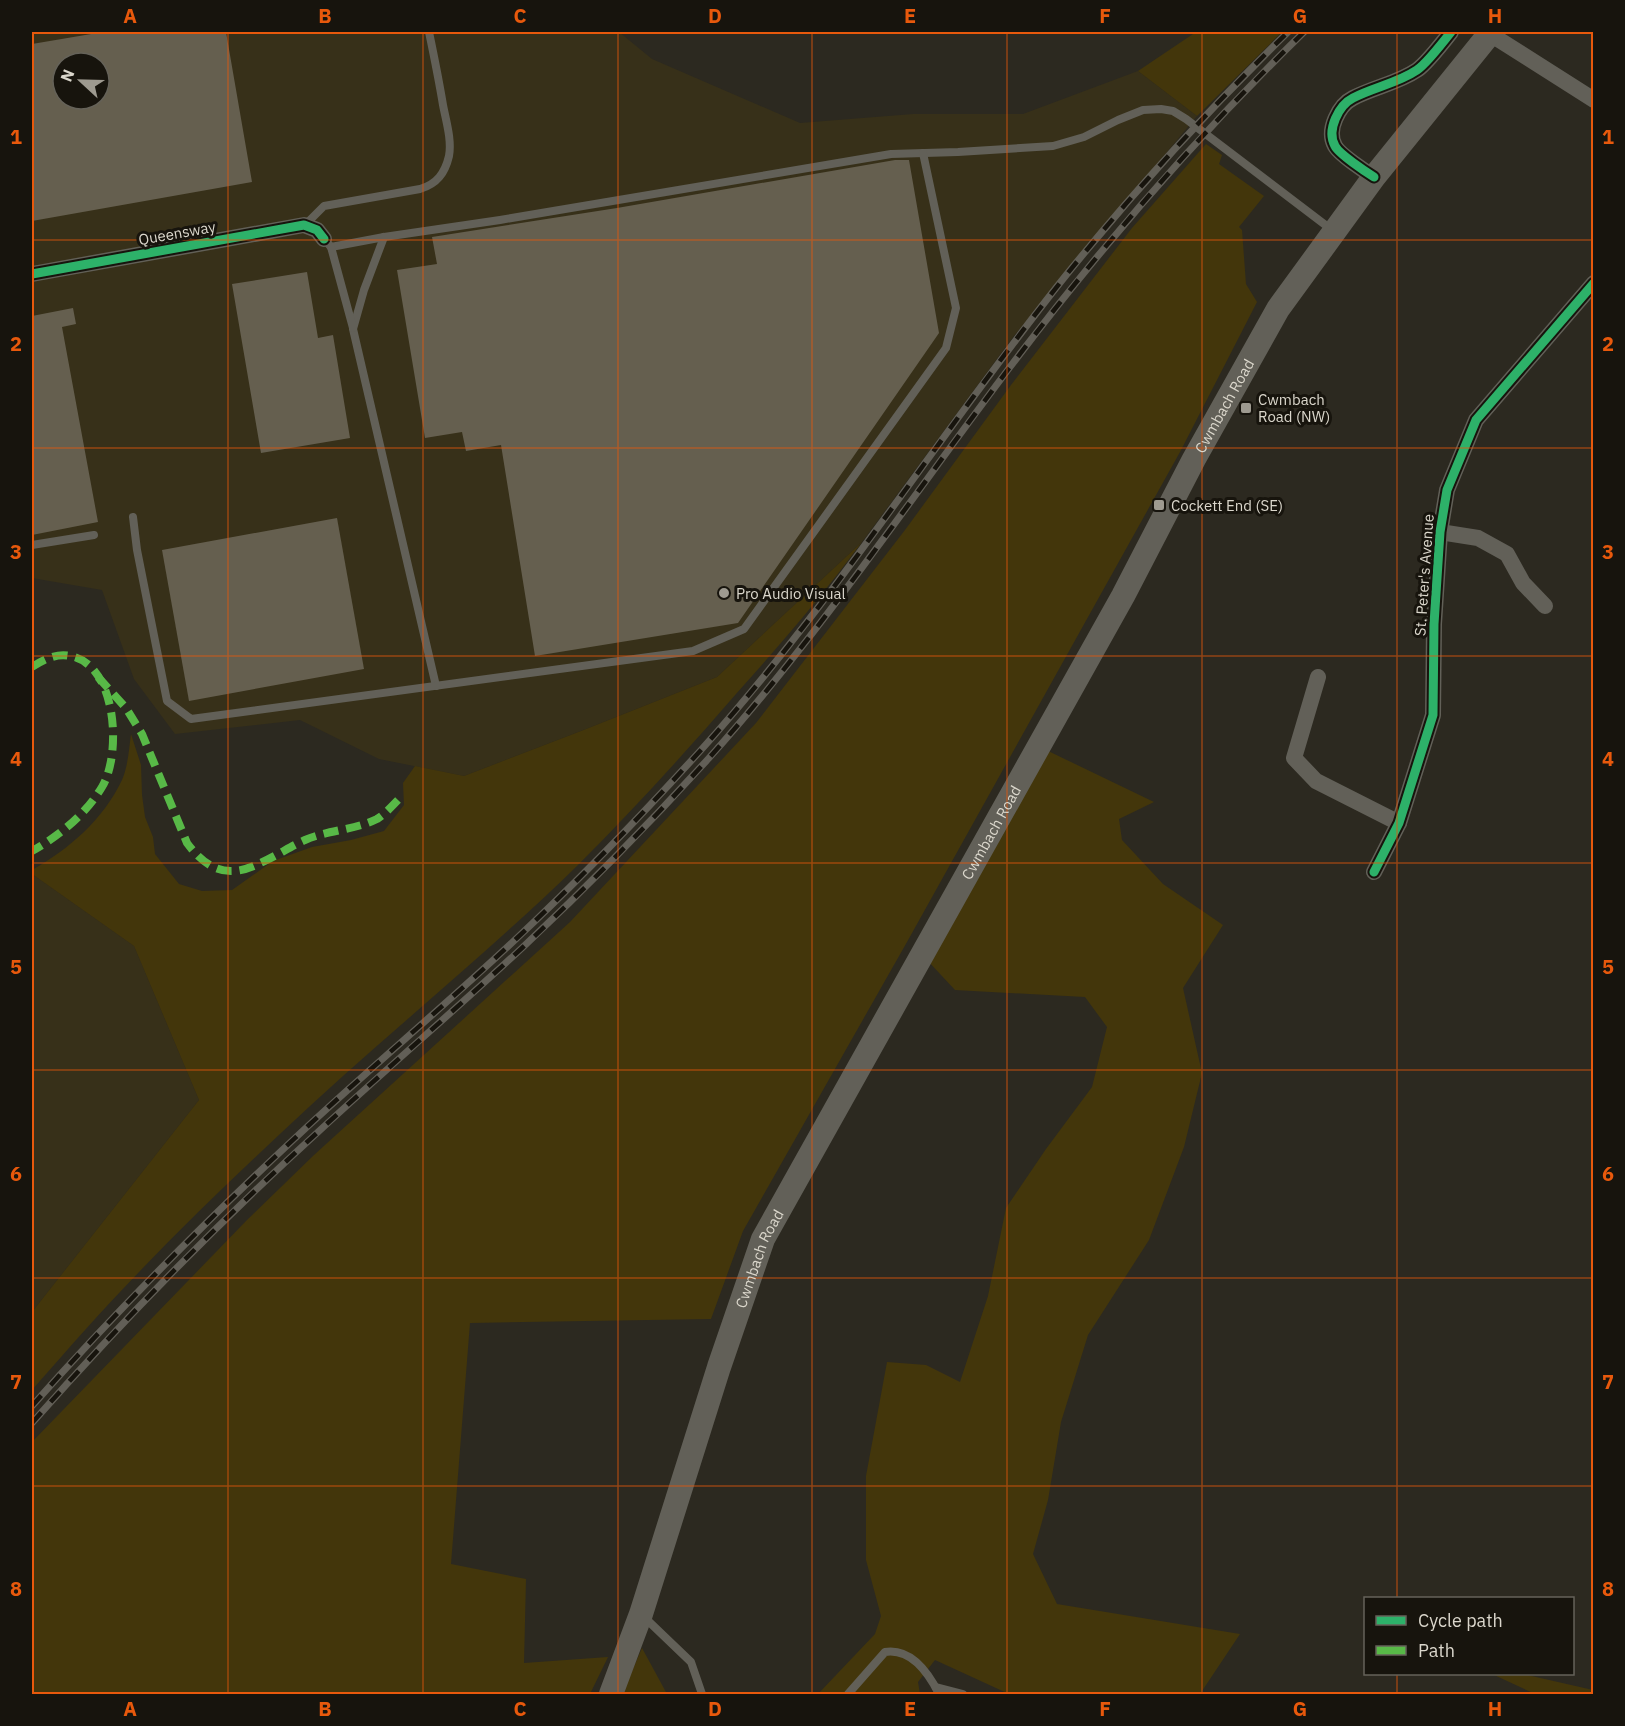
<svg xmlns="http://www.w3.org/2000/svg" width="1625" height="1726" font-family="'IBM Plex Sans',sans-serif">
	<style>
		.built { fill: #373019; fill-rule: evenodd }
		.green { fill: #43360b }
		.building { fill: #655f4f; fill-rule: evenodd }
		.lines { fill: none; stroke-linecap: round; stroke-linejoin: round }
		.lane { stroke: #626058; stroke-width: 8 }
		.street { stroke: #626058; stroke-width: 16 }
		.secondary { stroke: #626058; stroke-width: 24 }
		.rail-casing { stroke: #625f57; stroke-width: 7 }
		.rail { stroke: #17140d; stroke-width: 4.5; stroke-dasharray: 14; stroke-linecap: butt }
		.quiet { stroke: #58b947; stroke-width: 8; stroke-dasharray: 15 8; stroke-linecap: butt }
		.cycleway-casing { stroke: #17140d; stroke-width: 13 }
		.cycleway { stroke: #2db169; stroke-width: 9 }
		.grid { fill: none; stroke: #e8590c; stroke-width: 1.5; stroke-opacity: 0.55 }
		.poi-dot { fill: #9e9a90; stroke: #17140d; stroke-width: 2 }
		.labels { text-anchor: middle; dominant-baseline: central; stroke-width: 6; stroke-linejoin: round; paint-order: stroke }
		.street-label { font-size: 15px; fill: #dbd7cc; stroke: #17140d }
		.poi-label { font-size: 15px; fill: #dbd7cc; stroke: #17140d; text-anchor: start }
		.neatline { fill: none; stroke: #e8590c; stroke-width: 2 }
		.grid-label { font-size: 20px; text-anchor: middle; font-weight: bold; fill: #e8590c }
	</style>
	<rect width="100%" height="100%" fill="#2c2920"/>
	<g class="built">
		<path d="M32,32h587l33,27 148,64 113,-9h110l115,-43 59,45 -184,221 -151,205 -145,135 -136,54 -117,45 -85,-17 -79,-39 -125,14 -41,-55 -32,-89 -70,-12zM63,63h36v36h-36z"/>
		<path d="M32,874l102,72 65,154 -167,212z"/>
	</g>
	<g class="green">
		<path d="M1196,32h86l-85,84 -59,-45z"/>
		<path d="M1206,144l16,11 -3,9 45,32 -25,31 3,3 4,54 11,18 -77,150 -273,490 -164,289 -32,88 -241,4 -19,241 75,15 -2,84 84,-6 -18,37h-558v-252l215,-222 67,-65 256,-233 186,-199 149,-193 106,-145 121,-157z"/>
		<path d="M862,542c-39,53 -82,103 -126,152 -51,59 -103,116 -158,171 -95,93 -200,176 -297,268 -48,45 -95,90 -141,138 -37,38 -73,79 -108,119v-78l167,-212 -65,-154 -102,-72v-4c37,-21 71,-50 90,-90 6,-14 7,-31 9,-46l10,31 1,30 3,22 8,20 2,17 24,30 23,7 30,-1 41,-29 39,-14 39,-7 33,-9 20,-26 -1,-22 12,-17 49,10 117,-45 136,-54z"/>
		<path d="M1044,749l110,53 -35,17 3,21 41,44 60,41 -40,63 19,85 -18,74 -35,93 -61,95 -27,87 -13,78 -15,54 24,50 183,30 -40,60h-191l-74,-34 -17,22 2,12h-102l57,-60 6,-18 -15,-56v-84l21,-114 39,3 34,17 28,-86 18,-88 40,-59 46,-62 15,-60 -22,-30 -130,-7 -28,-30z"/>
		<path d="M642,1648l25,46h-45z"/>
		<path d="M1492,1674h31l70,16v4h-58z"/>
	</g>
	<g class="building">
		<path d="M103,32h123l26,150 -220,39v-177zM63,63h36v36h-36z"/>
		<path d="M895,160h14l30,173 -201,290 -203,33 -34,-211 -35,6 -4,-19 -37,6 -28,-168 40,-6 -5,-27 185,-29z"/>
		<path d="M307,272l11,66 15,-3 17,103 -89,15 -29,-169z"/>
		<path d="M73,308l3,16 -14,3 36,195 -66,13v-219z"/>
		<path d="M337,518l27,151 -175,32 -27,-151z"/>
	</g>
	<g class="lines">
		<g class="lane">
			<path d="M305,225l19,-19 96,-17c17,-5 25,-16 29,-33 3,-16 -3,-35 -6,-51 -4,-24 -9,-49 -14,-73"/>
			<path d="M384,237l-20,53 -11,39 83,357"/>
			<path d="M324,239l7,8 53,-10 116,-17 391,-66 67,-2 95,-6 31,-9 34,-17 25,-10 18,-1 12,2 13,8 146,111"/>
			<path d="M331,247l22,81"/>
			<path d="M133,517l4,33 30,151 24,18 502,-68 51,-22 202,-281 10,-40 -33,-155"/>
			<path d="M32,545l62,-10"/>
			<path d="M643,1616l48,46 11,32"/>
			<path d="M936,1687l27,7"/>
			<path d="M848,1694l37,-42c26,-4 44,22 54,42"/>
		</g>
		<g class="street">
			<path d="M1490,34l104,66"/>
			<path d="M1374,177c-8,-5 -35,-23 -39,-31 -9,-16 4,-41 18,-48 21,-11 45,-15 64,-28 9,-6 27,-29 34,-38"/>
			<path d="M32,274l272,-49 13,5 7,9"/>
			<path d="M1440,532l38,6 29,16 16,29 22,23"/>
			<path d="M1318,677l-24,81 22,23 83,42"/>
			<path d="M1374,872l25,-49 34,-108 1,-91 6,-92 7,-42 29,-70 118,-137"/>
		</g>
		<path class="secondary" id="s1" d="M611,1694l30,-80 78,-247 44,-128 360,-643 71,-137 84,-150 96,-132 117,-145"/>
		<defs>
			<g id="rail">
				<path d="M32,1406c87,-98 180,-191 276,-280 69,-64 141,-124 209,-188 64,-60 125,-123 184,-188 134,-149 241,-320 366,-476 69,-85 143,-166 221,-242"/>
				<path d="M32,1423c90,-102 185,-199 286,-291 67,-62 137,-122 204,-184 65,-61 127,-124 187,-190 110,-123 202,-260 301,-391 90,-119 187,-231 294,-335"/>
			</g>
		</defs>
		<use href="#rail" class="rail-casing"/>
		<use href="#rail" class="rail"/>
		<g class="quiet">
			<path d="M32,667c11,-7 24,-14 38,-11 47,8 52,98 32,131 -16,27 -43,49 -70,64"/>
			<path d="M98,677l28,31 16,26 45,109c11,15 26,29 46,28 21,0 53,-23 72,-31 23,-10 50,-10 72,-21 8,-5 14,-12 21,-19"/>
		</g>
		<defs>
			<g id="cycleway">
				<path d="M1374,177c-8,-5 -35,-23 -39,-31 -9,-16 4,-41 18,-48 21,-11 45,-15 64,-28 9,-6 27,-29 34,-38"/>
				<path d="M32,274l272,-49 13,5 7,9"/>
				<path d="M1374,872l25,-49 34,-108 1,-91 6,-92 7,-42 29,-70 118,-137"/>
			</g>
		</defs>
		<use href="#cycleway" class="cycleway-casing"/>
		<use href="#cycleway" class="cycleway"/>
	</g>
	<path class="grid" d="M228,32v1662M423,32v1662M618,32v1662M812,32v1662M1007,32v1662M1202,32v1662M1397,32v1566M32,240h1562M32,448h1562M32,656h1562M32,863h1562M32,1070h1562M32,1278h1562M32,1486h1562M1397,1674v20"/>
	<g class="poi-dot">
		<rect x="1240" y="402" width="12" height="12" rx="3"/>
		<rect x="1153" y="499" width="12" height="12" rx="3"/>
		<circle cx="724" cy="593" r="6"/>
	</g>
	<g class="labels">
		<g class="street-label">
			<text transform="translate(177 233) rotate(-10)">Queensway</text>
			<text stroke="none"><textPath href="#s1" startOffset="1432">Cwmbach Road</textPath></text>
			<text transform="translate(1424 575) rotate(-86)">St. Peter's Avenue</text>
			<text stroke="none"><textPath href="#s1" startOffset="946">Cwmbach Road</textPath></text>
			<text stroke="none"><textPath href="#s1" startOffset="460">Cwmbach Road</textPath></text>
		</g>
		<g class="poi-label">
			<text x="1258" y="399">Cwmbach<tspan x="1258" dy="17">Road (NW)</tspan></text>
			<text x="1171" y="505">Cockett End (SE)</text>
			<text x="736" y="593">Pro Audio Visual</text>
		</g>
	</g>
	<rect width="1625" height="1726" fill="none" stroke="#17140d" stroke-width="66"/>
	<rect x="1364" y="1597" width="210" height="78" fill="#17140d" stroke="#656259" stroke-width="1.5"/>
	<rect x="1376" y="1616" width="30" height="9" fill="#2db169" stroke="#656259" stroke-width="1.5"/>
	<text x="1418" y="1627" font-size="18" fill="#dbd7cc">Cycle path</text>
	<rect x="1376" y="1646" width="30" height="9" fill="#58b947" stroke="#656259" stroke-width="1.5"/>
	<text x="1418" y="1657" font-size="18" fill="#dbd7cc">Path</text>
	<g transform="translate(81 81) rotate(292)"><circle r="28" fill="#17140d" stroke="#656259" stroke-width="1.5"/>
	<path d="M0-4.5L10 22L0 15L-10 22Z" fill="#9e9a90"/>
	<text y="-9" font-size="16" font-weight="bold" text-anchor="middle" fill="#dbd7cc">N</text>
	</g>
	<rect x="33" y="33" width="1559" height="1660" class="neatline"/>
	<g class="grid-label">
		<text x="130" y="23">A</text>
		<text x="325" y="23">B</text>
		<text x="520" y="23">C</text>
		<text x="715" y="23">D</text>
		<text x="910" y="23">E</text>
		<text x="1105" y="23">F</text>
		<text x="1300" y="23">G</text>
		<text x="1495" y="23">H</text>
		<text x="16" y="144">1</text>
		<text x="1608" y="144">1</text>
		<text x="16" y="351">2</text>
		<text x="1608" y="351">2</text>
		<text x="16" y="559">3</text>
		<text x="1608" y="559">3</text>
		<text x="16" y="766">4</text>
		<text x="1608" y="766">4</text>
		<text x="16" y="974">5</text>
		<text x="1608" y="974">5</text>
		<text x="16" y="1181">6</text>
		<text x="1608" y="1181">6</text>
		<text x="16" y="1389">7</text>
		<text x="1608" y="1389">7</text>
		<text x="16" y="1596">8</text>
		<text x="1608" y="1596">8</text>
		<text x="130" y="1716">A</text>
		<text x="325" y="1716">B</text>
		<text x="520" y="1716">C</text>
		<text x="715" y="1716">D</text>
		<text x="910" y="1716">E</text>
		<text x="1105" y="1716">F</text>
		<text x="1300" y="1716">G</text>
		<text x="1495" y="1716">H</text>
	</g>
</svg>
